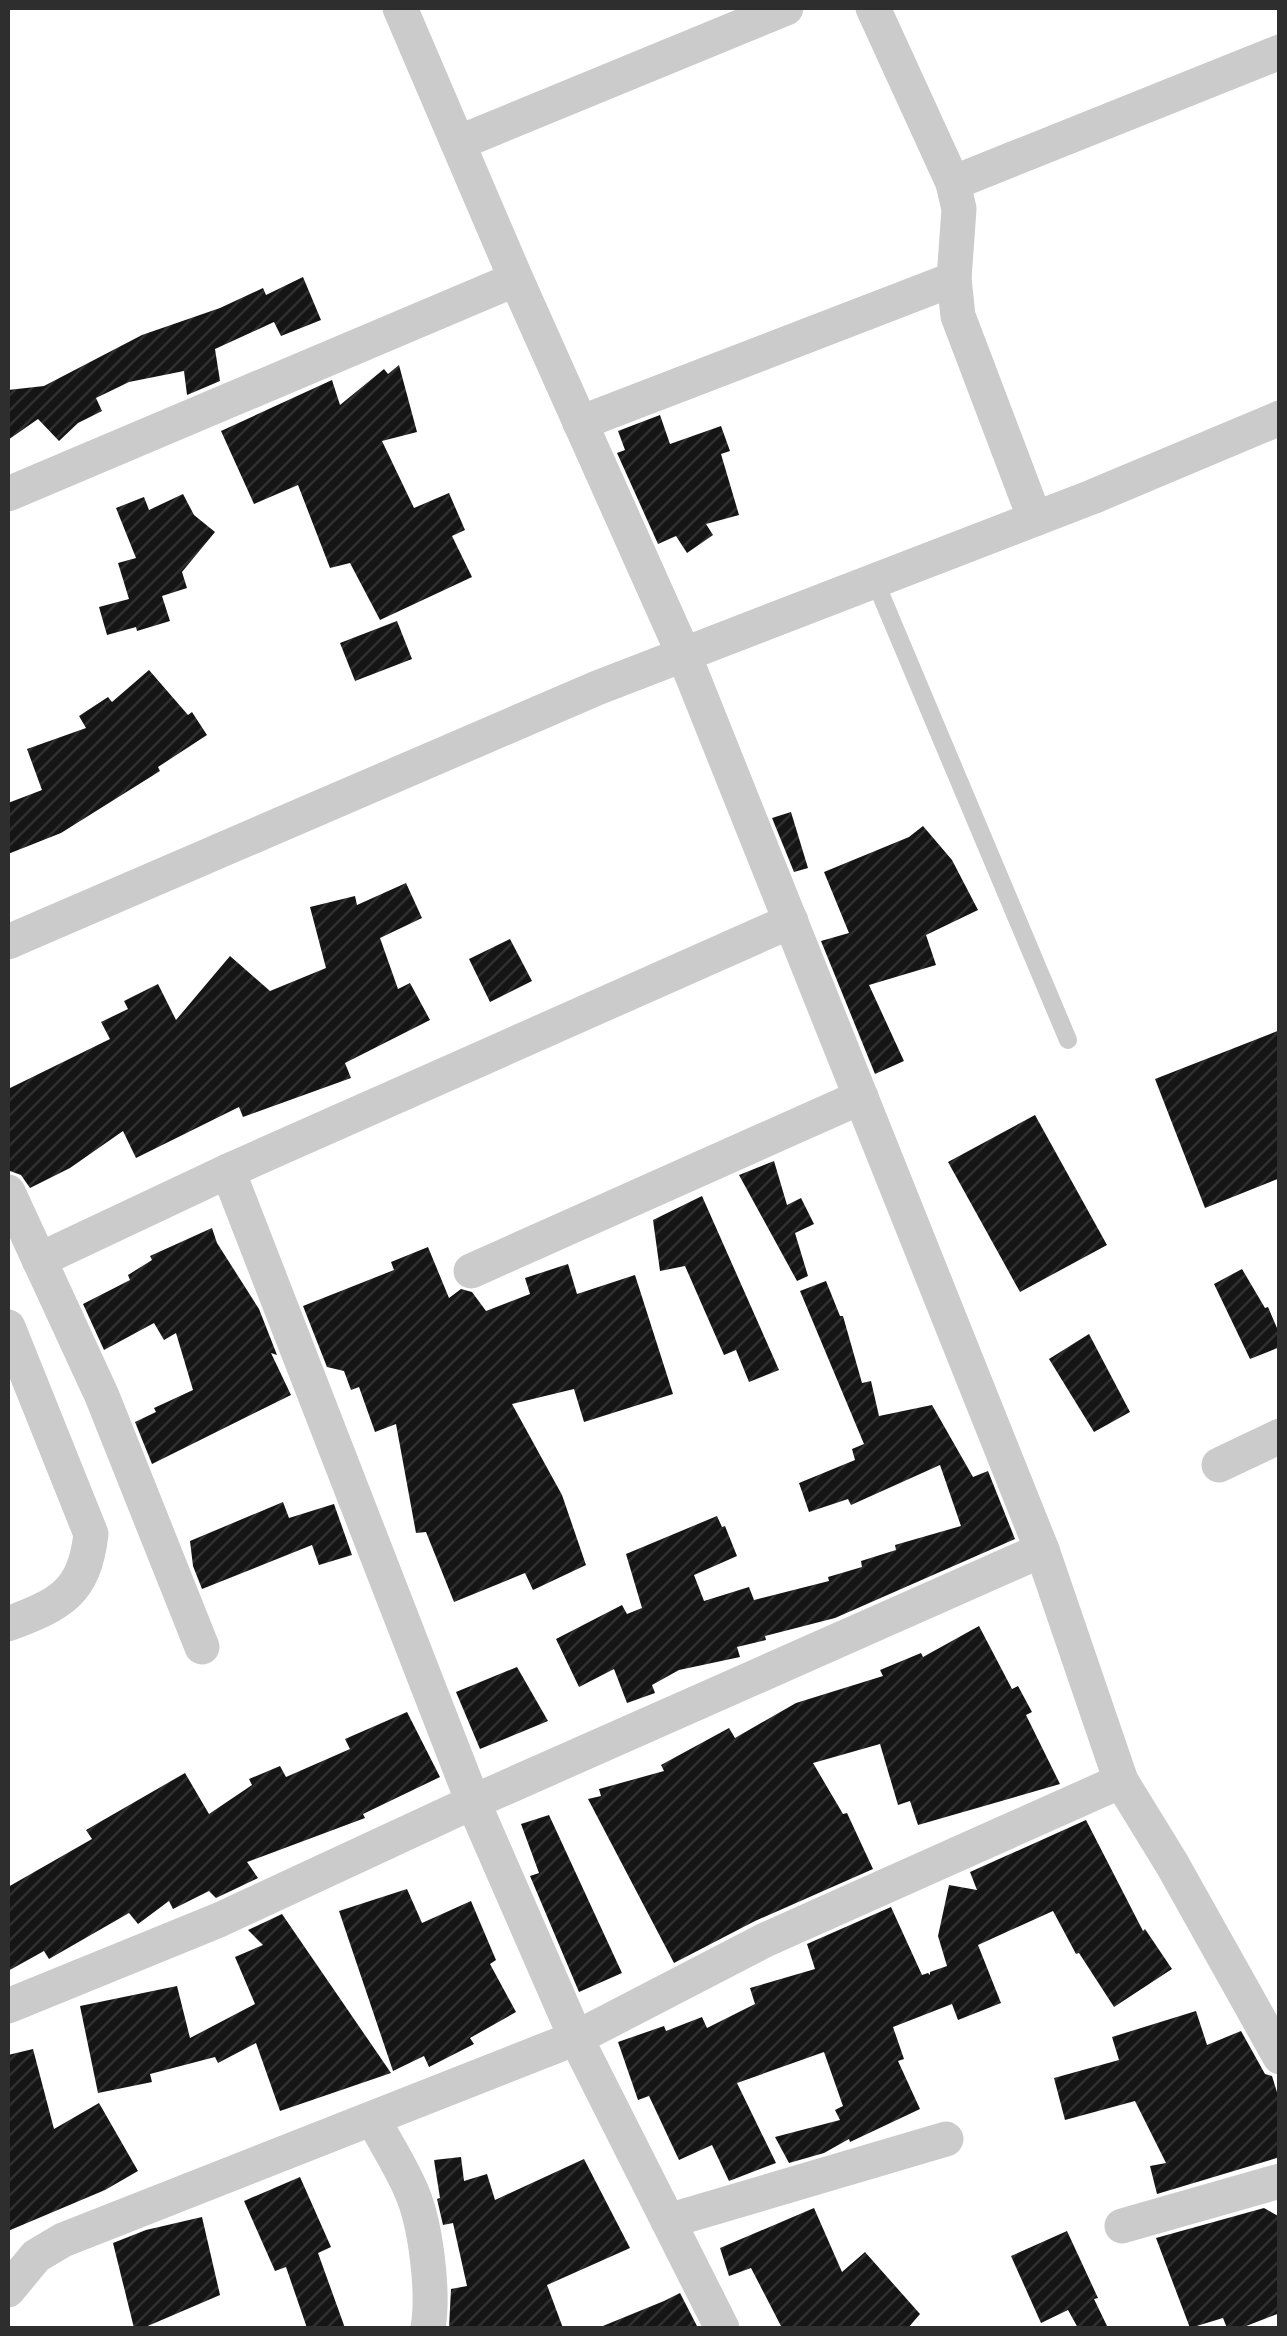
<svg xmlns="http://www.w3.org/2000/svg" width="1287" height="2336" font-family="Ubuntu,sans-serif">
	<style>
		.building { fill: url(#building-hatch) }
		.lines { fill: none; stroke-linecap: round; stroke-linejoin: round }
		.lane { stroke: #cbcbcb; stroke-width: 18 }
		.street { stroke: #cbcbcb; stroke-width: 35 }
	</style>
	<defs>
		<pattern id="building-hatch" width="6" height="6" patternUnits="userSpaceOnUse" patternTransform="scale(2.5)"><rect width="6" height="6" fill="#151515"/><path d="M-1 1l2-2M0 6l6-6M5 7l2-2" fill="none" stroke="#2f2f2f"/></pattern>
	</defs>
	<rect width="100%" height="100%" fill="#fff"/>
	<g class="building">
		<path d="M303,277l18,43 -40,16 -7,-14 -59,27 5,32 -33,14 -3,-24 -55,11 -33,16 6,13 -24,12 -19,18 -21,-22 -30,21v-50l36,-4 98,-51 78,-27 43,-20 3,7z"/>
		<path d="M399,365l18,67 -35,9 32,67 35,-15 16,37 -13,6 20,41 -92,43 -30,-57 -20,5 -32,-83 -44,19 -33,-73 111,-51 8,25 44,-36 4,5z"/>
		<path d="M660,415l10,29 51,-18 9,25 -9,3 18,61 -33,9 7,11 -26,18 -11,-17 -18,8 -41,-91 8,-3 -7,-19z"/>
		<path d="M183,494l11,21 21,17 -33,40 5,16 -25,8 8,25 -33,10 -1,-4 -29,8 -8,-28 30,-8 -11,-36 18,-5 -20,-50 28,-11 5,13z"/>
		<path d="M397,621l15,38 -57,22 -15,-38z"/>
		<path d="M149,670l39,45 4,-3 15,23 -49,32 2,4 -99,62 -53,21v-51l34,-13 -15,-41 59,-21 -7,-12 29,-19 4,5z"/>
		<path d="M791,812l17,56 -14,4 -22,-54z"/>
		<path d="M923,826l29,34 26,50 -52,25 10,30 -67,20 35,76 -29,13 -54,-133 28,-8 -25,-61 85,-35z"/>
		<path d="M406,883l16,35 -42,20 18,51 12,-6 20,37 -85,43 6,15 -108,39 -4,-10 -103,51 -13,-27 -53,37 -40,20 -9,-13 -11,-4 -2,-5v-77l102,-50 -9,-17 27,-13 -4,-8 34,-17 18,36 54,-64 40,35 56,-23 -16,-61 45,-11 2,9z"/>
		<path d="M510,939l22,42 -42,21 -21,-43z"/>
		<path d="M1280,1030v148l-75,30 -50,-129z"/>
		<path d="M1035,1115l72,130 -87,47 -72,-130z"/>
		<path d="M774,1161l13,44 14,-7 13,26 -19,9 13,43 -11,5 -58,-106z"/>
		<path d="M702,1196l77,174 -30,12 -13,-32 -12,5 -39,-89 -25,5 -7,-51z"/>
		<path d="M212,1228l5,15 42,66 18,46 -6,-2 20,42 -139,69 -17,-42 21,-10 -2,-4 39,-18 -17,-57 -12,7 -10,-17 -50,27 -21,-46 47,-24 -2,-5 24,-15 -2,-4z"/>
		<path d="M428,1247l21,51 12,-9 11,3 14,19 44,-17 -5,-16 43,-14 9,30 58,-19 38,119 -89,28 -10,-33 -62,15 50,91 24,70 -53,25 -8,-17 -71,29 -28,-70 -10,1 -20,-109 -21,8 -16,-45 -8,3 -7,-19 -17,-4 -24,-61 91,-36 -3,-8z"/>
		<path d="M1242,1269l23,39 3,-1 12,28v12l-30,12 -36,-75z"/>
		<path d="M826,1281l14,35h3l19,67 9,-2 8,35 53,-11 41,72 15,-6 27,68 -180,79 -70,18 1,4 -29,7 3,10 -61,13 -27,15 3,8 -28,10 -13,-34 -35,18 -23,-48 66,-34 5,9 15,-6 -16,-54 91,-38 5,11 3,-1 12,30 -43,19 10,26 45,-14 5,13 75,-19 -1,-4 34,-10 -1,-6 35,-11 -1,-5 66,-19 -21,-61 -89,40 -3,-6 -39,13 -10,-29 56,-23 -3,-11 12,-5 -64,-153z"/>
		<path d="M1089,1334l41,78 -36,20 -45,-73z"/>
		<path d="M283,1502l6,16 45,-14 18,51 -33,10 -7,-20 -110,44 -9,-23 -3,-25z"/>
		<path d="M979,1626l33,63 6,-3 14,26 -6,3 34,69 -142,41 -8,-24 -12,4 -18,-61 -67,19 30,51 4,-1 26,56 -118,52 -81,42 -86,-164 13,-3 -2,-7 65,-18 -3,-6 68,-37 6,10 61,-35 87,-27 -3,-6 41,-17 2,4z"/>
		<path d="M517,1667l31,54 -68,28 -24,-57z"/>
		<path d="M407,1712l33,65 -77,37 2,4 -118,44 11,16 -42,20 -7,-7 -36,18 -4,-8 -31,23 -9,-11 -80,46 -5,-8 -36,20v-84l84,-48 -6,-9 99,-57 24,41 43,-29 -3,-6 31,-13 6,11 64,-28 -5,-10z"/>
		<path d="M549,1815l73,158 -43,19 -49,-116 9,-3 -18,-49z"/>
		<path d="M1086,1820l57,111 2,-2 27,40 -58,38 -35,-54 -3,1 -23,-43 -75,34 23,58 -43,17 -6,-16 -59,23 11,32 -6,2 22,48 -70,33 -1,-3 -25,14 -35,10 -14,-26 65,-17 -5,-10 8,-4 -19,-54 -87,31 39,80 -47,18 -17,-36 -33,15 -30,-64 -11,4 -20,-58 46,-16 2,5 36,-14 5,11 48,-24 -5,-16 65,-19 -8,-25 84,-37 31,68 6,-2 2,2v-3l17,-6 -9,-30 11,-51 28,5 -7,-18z"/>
		<path d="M407,1889l15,34 49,-22 25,59 -6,4 26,48 -46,26 4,6 -45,23 -5,-11 -31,15 -54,-160z"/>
		<path d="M282,1914l109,159 -111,38 -24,-68 -38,20 -3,-6 -65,17 2,8 -54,11 -18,-87 97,-20 13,52 65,-34 -20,-47 28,-12 -15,-15z"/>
		<path d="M1196,2011l11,34 34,-14 24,43 7,2 8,26v55l-123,37 -7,-28 16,-3 -31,-62 -70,19 -11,-42 65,-18 -7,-23z"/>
		<path d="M33,2049l21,80 45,-26 39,68 -33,19 -97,41v-176z"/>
		<path d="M461,2157l3,24 23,-7 8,26 89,-41 46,89 -83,37 16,43h-114l2,-39 16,-3 -14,-63 -10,2 -6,-26 3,-1 -6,-38z"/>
		<path d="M300,2177l31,70 -13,6 27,75h-38l-21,-61 -11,4 -31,-70z"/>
		<path d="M814,2208l28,64 23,-20 55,62 -12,14h-126l-31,-60 -22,8 -9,-28z"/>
		<path d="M1264,2208l16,9v96l-39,15h-14l-4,-10 -33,10 -34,-90z"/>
		<path d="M202,2217l18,78 -77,33h-9l-21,-85 33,-13z"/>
		<path d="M1067,2231l31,67 -4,1 14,29h-30l-10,-18 -27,13 -30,-67z"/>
		<path d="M680,2293l18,35h-100l66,-27z"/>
	</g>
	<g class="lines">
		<path class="lane" d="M875,581l193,459"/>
		<g class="street">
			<path d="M400,8l116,271 168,376 358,895 79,231 51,83 108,193"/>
			<path d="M873,8l80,175 6,26 -5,70 4,37 77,203"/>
			<path d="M458,143l328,-135"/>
			<path d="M953,183l327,-131"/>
			<path d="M580,423l374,-144"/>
			<path d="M8,494l508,-215"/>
			<path d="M8,942l589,-254 495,-191 188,-79"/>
			<path d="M228,1171l563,-250"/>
			<path d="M8,1192l94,204 100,251"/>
			<path d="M39,1260l189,-89 245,631 103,236 146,290"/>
			<path d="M471,1271l390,-174"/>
			<path d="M8,1327l83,207c-7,59 -30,70 -83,90"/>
			<path d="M1219,1465l61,-29"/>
			<path d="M8,2006l211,-86 254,-118 569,-252"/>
			<path d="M373,2119c12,23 27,46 37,69 16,34 24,104 18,140"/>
			<path d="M668,2221l278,-82"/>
			<path d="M1122,2226l158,-45"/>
			<path d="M8,2290l28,-34 27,-16 513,-202 189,-98 356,-159"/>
		</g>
	</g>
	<rect width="1287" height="2336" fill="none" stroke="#2e2e2e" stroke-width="20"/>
</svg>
